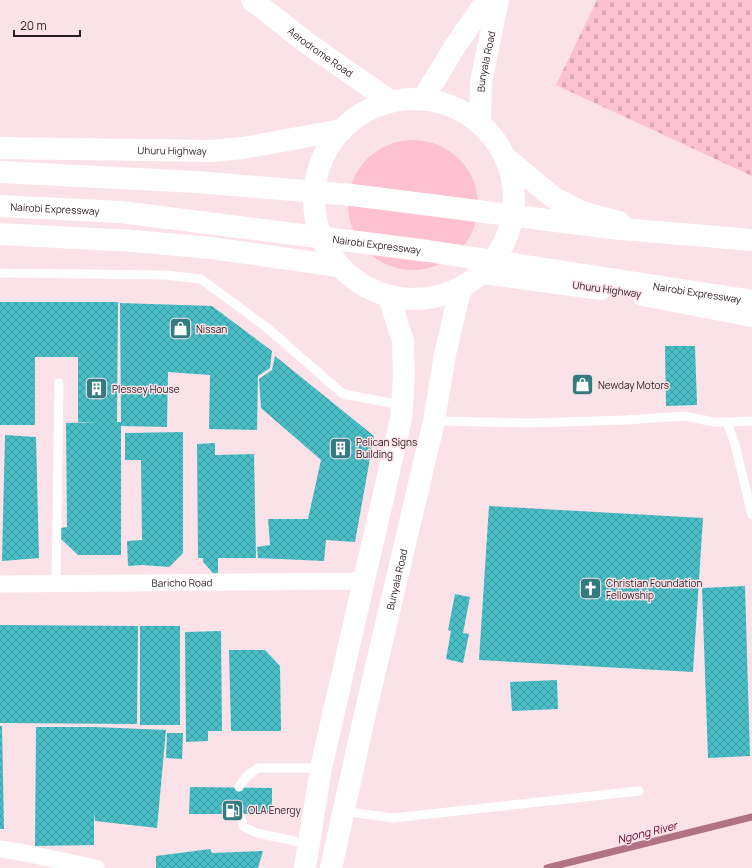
<svg xmlns="http://www.w3.org/2000/svg" width="752" height="868" font-family="Manrope,sans-serif">
	<style>
		.grass { fill: #fdc1d1 }
		.cemetery { fill: url(#cemetery-stones) }
		.lines { fill: none; stroke-linecap: round; stroke-linejoin: round }
		.stream { stroke: #b17285; stroke-width: 7 }
		.building { fill: url(#building-cross-hatch) }
		.service { stroke: #fff; stroke-width: 9 }
		.minor { stroke: #fff; stroke-width: 17 }
		.tertiary { stroke: #fff; stroke-width: 22 }
		.secondary { stroke: #fff; stroke-width: 22 }
		.trunk { stroke: #fff; stroke-width: 22 }
		.motorway { stroke: #fff; stroke-width: 22 }
		.labels { text-anchor: middle; dominant-baseline: central; stroke-width: 3; stroke-linejoin: round; paint-order: stroke }
		.street-label { font-size: 10px; fill: #2a1b20; stroke: #fbe2e8 }
		.poi-label { font-size: 10px; fill: #2a1b20; stroke: #fbe2e8; text-anchor: start }
		.water-label { font-size: 11px; font-style: italic; fill: #650030; stroke: #fbe2e8 }
	</style>
	<defs>
		<pattern id="cemetery-stones" width="16" height="16" patternUnits="userSpaceOnUse"><rect width="16" height="16" fill="#fdc1d1"/><path d="M2 7V4a2 2 0 0 1 4 0v3zM10 15v-3a2 2 0 0 1 4 0v3z" fill="#d9a5b3"/></pattern>
		<pattern id="building-cross-hatch" width="8" height="8" patternUnits="userSpaceOnUse"><rect width="8" height="8" fill="#49bec7"/><path d="M0 0l8 8M0 8l8-8" fill="none" stroke="#3d9aa1"/></pattern>
	</defs>
	<rect width="100%" height="100%" fill="#fbe2e8"/>
	<circle class="grass" cx="413" cy="205" r="65"/>
	<path class="cemetery" d="M597,0h155v176l-196,-91z"/>
	<g class="lines">
		<path class="stream" d="M547,868l205,-51"/>
	</g>
	<g class="building">
		<path d="M0,302h118l-1,120h4l-1,-119 92,3 60,45 -2,17 -12,8 -1,54 -48,-1 1,-54 -42,-3 -1,55 -46,-1v129h-43l-17,-16v-11l6,-1 -1,-104 34,-1h-22v-65h-43v68h-35z"/>
		<path d="M665,346h30l2,59 -31,1z"/>
		<path d="M275,356l99,80 -19,106 -29,-2 -2,21 -66,-3 -1,-11 13,-2 -2,-26h40l13,-59 -60,-52 -2,-29 13,-9z"/>
		<path d="M183,432v121l-14,14 -27,-2 -14,1 -1,-25 15,-1 -1,-80h-16v-27z"/>
		<path d="M5,435l31,2 3,121 -37,3z"/>
		<path d="M215,443v12l39,-1 2,104h-38v15h-5l-10,-11v-4h-5l-1,-114z"/>
		<path d="M489,506l214,12 -10,154 -214,-12z"/>
		<path d="M745,586l5,170 -42,2 -6,-170z"/>
		<path d="M455,594l15,3 -7,36 6,1 -6,29 -17,-4 5,-28 -3,-1z"/>
		<path d="M0,625l138,1 -1,98 -137,-1z"/>
		<rect x="140" y="626" width="40" height="99"/>
		<path d="M221,631l1,100h-14v10l-22,1 -1,-110z"/>
		<path d="M229,650h36l15,16 1,65h-50z"/>
		<path d="M557,680l1,29 -46,2 -2,-29z"/>
		<path d="M0,726h2l2,103h-4z"/>
		<path d="M36,727h59l71,3 -9,98 -62,-7 -1,-9v33l-59,1z"/>
		<path d="M167,733h16l-1,26 -16,-1z"/>
		<path d="M190,787l82,1v26h-83z"/>
		<path d="M210,849l2,4 51,-2 -5,17h-102v-12z"/>
	</g>
	<g class="lines">
		<g class="service">
			<path d="M0,273l165,2 36,4 65,48 77,67 59,11"/>
			<path d="M434,421l96,2 96,-3 58,-4 30,6h13l8,22 17,71"/>
			<path d="M727,422l25,-1"/>
			<path d="M56,583l3,-200"/>
			<path d="M239,787l8,-11 11,-8h63"/>
			<path d="M343,811l50,7 246,-27"/>
			<path d="M239,814l5,13 13,6 52,11"/>
		</g>
		<g class="minor">
			<path id="s1" d="M0,584l364,-3"/>
			<path d="M0,849l25,4 71,15"/>
		</g>
		<g class="tertiary">
			<path d="M423,99l31,-51 33,-48"/>
			<path id="s2" d="M480,123l1,-41 17,-82"/>
		</g>
		<g class="secondary">
			<path id="s3" d="M252,0l55,43 83,58"/>
			<path d="M305,868l16,-100 80,-349 3,-42 -1,-36 -14,-44"/>
			<path id="s4" d="M331,868l36,-163 67,-284 11,-67 15,-63"/>
		</g>
		<g class="trunk">
			<circle cx="414" cy="199" r="100"/>
			<path id="s5" d="M0,148l211,3 32,-3 99,-18"/>
			<path d="M506,158l48,40 28,14 37,10"/>
			<path d="M0,234l133,7 78,7 127,18"/>
			<path d="M484,273l117,16"/>
			<path d="M643,295l109,21"/>
		</g>
		<g class="motorway">
			<path d="M0,172l197,10 155,13 259,33 141,12"/>
			<path id="s6" d="M0,206l121,6 307,39 324,50"/>
		</g>
	</g>
	<defs>
		<symbol id="shop-square" viewBox="-11 -11 22 22"><rect x="-9" y="-9" width="18" height="18" rx="4" fill="#327b81" stroke="#fbe2e8"/><path d="M-5-2.5h2.3a2.7 3.5 0 0 1 5.4 0H5L5.5 6h-11ZM-1.5-2.5h3a1.5 2.3 0 0 0-3 0Z" fill="#fff"/></symbol>
		<symbol id="building-square" viewBox="-11 -11 22 22"><rect x="-9" y="-9" width="18" height="18" rx="4" fill="#327b81" stroke="#fbe2e8"/><path d="M-4-6H4V6H1V3H-1V6H-4ZM-2.5-4.3h1.7v1.8h-1.7ZM.8-4.3h1.7v1.8H.8ZM-2.5-1h1.7V.8h-1.7ZM.8-1h1.7V.8H.8Z" fill="#fff"/></symbol>
		<symbol id="church-square" viewBox="-11 -11 22 22"><rect x="-9" y="-9" width="18" height="18" rx="4" fill="#327b81" stroke="#fbe2e8"/><path d="M-1.2-6h2.4v3.5h3.3v2.4h-3.3V6h-2.4V-.1h-3.3v-2.4h3.3Z" fill="#fff"/></symbol>
		<symbol id="fuel-square" viewBox="-11 -11 22 22"><rect x="-9" y="-9" width="18" height="18" rx="4" fill="#327b81" stroke="#fbe2e8"/><path d="M-5.5-6h7V0h2V4h1.3V-2.5L3-4.5l.8-.8L6-3V5H2.5V1h-1V6h-7ZM-4.2-4.7v3.2H.2V-4.7Z" fill="#fff"/></symbol>
	</defs>
	<g fill-rule="evenodd">
		<use href="#shop-square" x="168" y="316" width="25" height="25"/>
		<use href="#shop-square" x="570" y="372" width="25" height="25"/>
		<use href="#building-square" x="84" y="376" width="25" height="25"/>
		<use href="#building-square" x="328" y="436" width="25" height="25"/>
		<use href="#church-square" x="578" y="576" width="25" height="25"/>
		<use href="#fuel-square" x="220" y="798" width="25" height="25"/>
	</g>
	<g class="labels">
		<g class="street-label">
			<text stroke="none"><textPath href="#s3" startOffset="86">Aerodrome Road</textPath></text>
			<text stroke="none"><textPath href="#s2" startOffset="62">Bunyala Road</textPath></text>
			<text stroke="none"><textPath href="#s5" startOffset="172">Uhuru Highway</textPath></text>
			<text stroke="none"><textPath href="#s6" startOffset="55">Nairobi Expressway</textPath></text>
			<text stroke="none"><textPath href="#s6" startOffset="379">Nairobi Expressway</textPath></text>
			<text transform="translate(607 289) rotate(8)">Uhuru Highway</text>
			<text stroke="none"><textPath href="#s6" startOffset="703">Nairobi Expressway</textPath></text>
			<text stroke="none"><textPath href="#s4" startOffset="296">Bunyala Road</textPath></text>
			<text stroke="none"><textPath href="#s1" startOffset="182">Baricho Road</textPath></text>
		</g>
		<g class="poi-label">
			<text x="196" y="329">Nissan</text>
			<text x="598" y="385">Newday Motors</text>
			<text x="112" y="389">Plessey House</text>
			<text x="356" y="442">Pelican Signs<tspan x="356" dy="12">Building</tspan></text>
			<text x="606" y="583">Christian Foundation<tspan x="606" dy="12">Fellowship</tspan></text>
			<text x="248" y="810">OLA Energy</text>
		</g>
		<g class="water-label">
			<text transform="translate(647 832) rotate(-14)">Ngong River</text>
		</g>
	</g>
	<path d="M14 30v6h66v-6" fill="none" stroke="#2a1b20" stroke-width="2"/>
	<text x="20" y="30" font-size="12" fill="#2a1b20" stroke="#fbe2e8" stroke-width="3" paint-order="stroke">20 m</text>
</svg>
